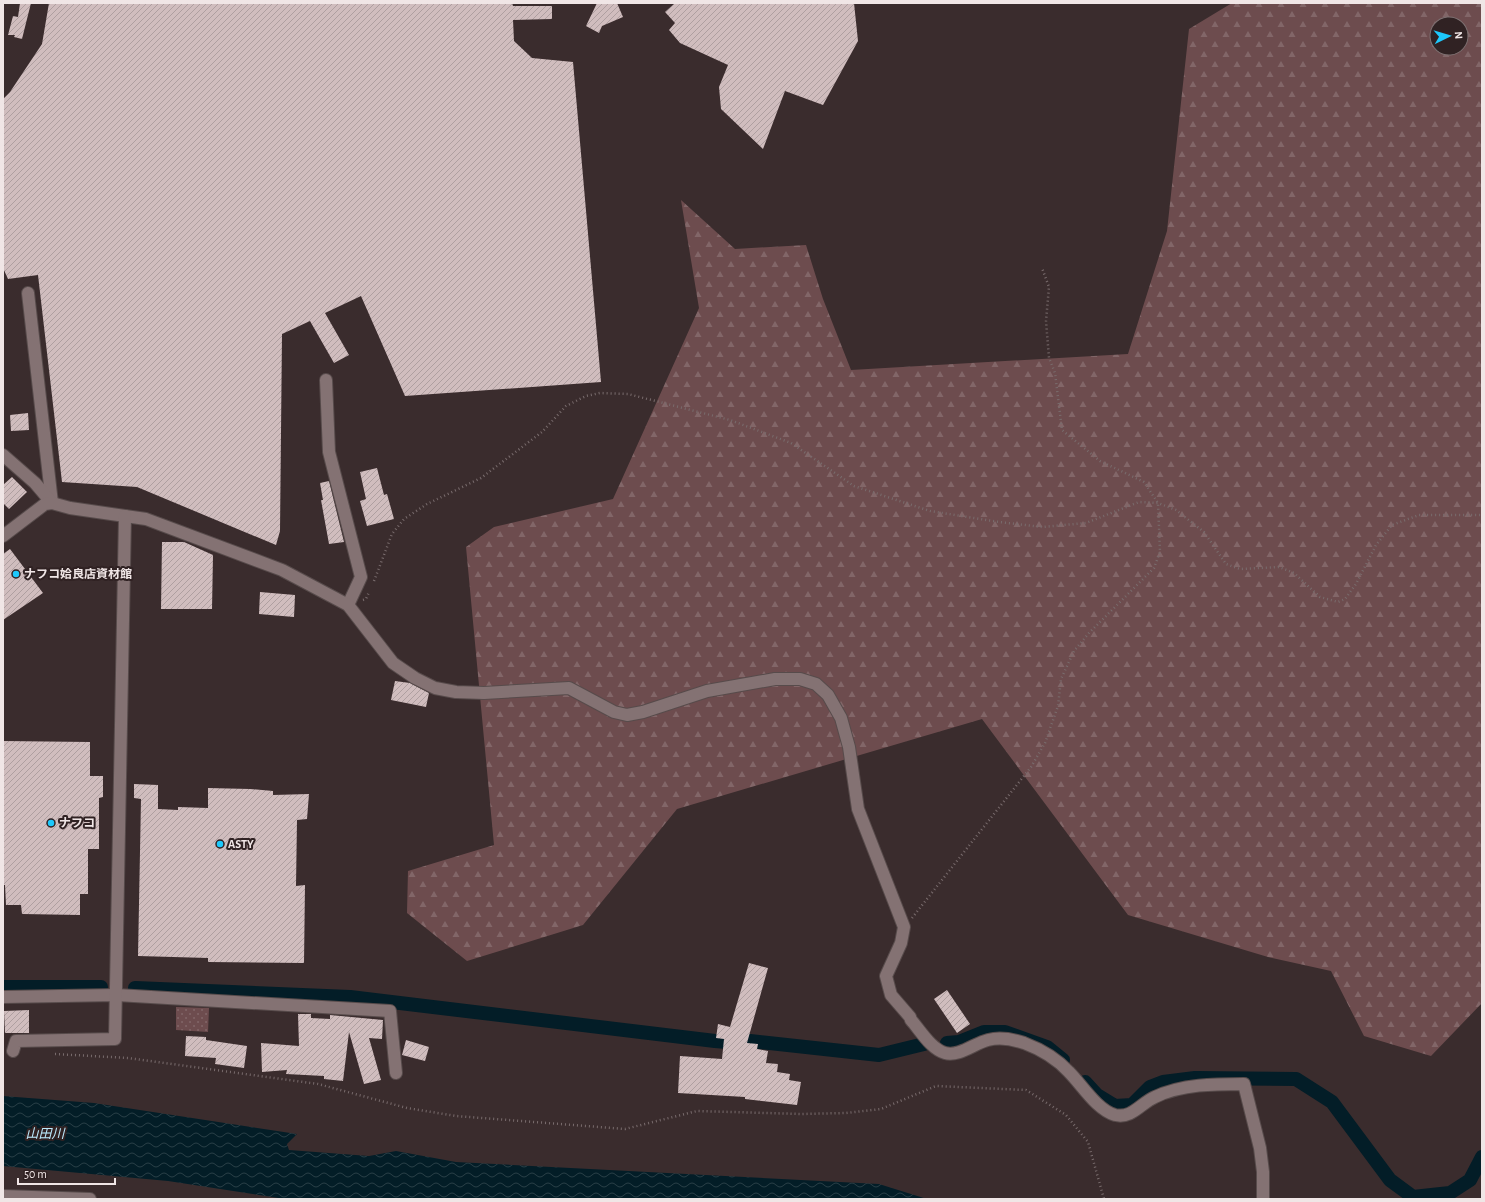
<svg xmlns="http://www.w3.org/2000/svg" width="1485" height="1202" font-family="'Alegreya Sans','Noto Sans JP',sans-serif">
	<style>
		.forest { fill: url(#forest-firs); fill-rule: evenodd }
		.park { fill: url(#park-dots) }
		.water { fill: url(#water-waves) }
		.lines { fill: none; stroke-linecap: round; stroke-linejoin: round }
		.canal { stroke: #031d27; stroke-width: 14 }
		.building { fill: url(#building-hatch) }
		.minor-casing { stroke: #574b4b; stroke-width: 14 }
		.path { stroke: #796c6d; stroke-width: 2.5; stroke-dasharray: 1 3; stroke-linecap: butt }
		.minor { stroke: #847273; stroke-width: 12 }
		.poi-dot { fill: #1dc9fc; stroke: #302223; stroke-width: 1.5 }
		.labels { text-anchor: middle; dominant-baseline: central; stroke-width: 4; stroke-linejoin: round; paint-order: stroke }
		.poi-label { font-size: 12px; font-weight: bold; fill: #f0e6e6; stroke: #302223; text-anchor: start }
		.water-label { font-size: 13px; font-style: italic; fill: #bcebfe; stroke: #302223 }
	</style>
	<defs>
		<pattern id="forest-firs" width="22" height="20" patternUnits="userSpaceOnUse"><rect width="22" height="20" fill="#6d4c4e"/><path d="M5 1l3.5 6h-7zM16 11l3.5 6h-7z" fill="#826668"/></pattern>
		<pattern id="park-dots" width="8" height="8" patternUnits="userSpaceOnUse"><rect width="8" height="8" fill="#6d4c4e"/><path d="M2 2h.1M6 6h.1" fill="none" stroke="#826668" stroke-width="1.8" stroke-linecap="round"/></pattern>
		<pattern id="water-waves" width="16" height="10" patternUnits="userSpaceOnUse"><rect width="16" height="10" fill="#031d27"/><path d="M0 5q4-4 8 0t8 0" fill="none" stroke="#283e46"/></pattern>
		<pattern id="building-hatch" width="6" height="6" patternUnits="userSpaceOnUse"><rect width="6" height="6" fill="#d0bdbe"/><path d="M-1 1l2-2M0 6l6-6M5 7l2-2" fill="none" stroke="#ae9fa0"/></pattern>
	</defs>
	<rect width="100%" height="100%" fill="#3a2c2d"/>
	<path class="forest" d="M1232 3H1482V1003L1431 1056 1364 1036 1331 971 1268 957 1128 915 982 719 677 809 583 925 467 961 407 913 408 871 494 845 466 547 494 527 613 499 699 308 681 200 735 249 806 245 823 299 851 370 1128 354 1167 231 1189 29ZM1437 24H1461V48H1437Z"/>
	<path class="park" d="M176 1007 209 1008 208 1032 176 1030Z"/>
	<path class="water" d="M3 1096 94 1103 297 1134 287 1144 289 1150 369 1156 396 1151 456 1162 879 1184 927 1199H285L168 1181 3 1166Z"/>
	<g class="lines">
		<g class="canal">
			<path d="M3 987H101"/>
			<path d="M135 988 350 997 715 1041 739 1043 750 1041 879 1055 924 1044"/>
			<path d="M947 1043 959 1042 984 1032H1005L1047 1047 1063 1060"/>
			<path d="M1085 1082 1097 1095 1115 1106 1132 1105 1150 1087 1163 1082 1195 1078 1296 1079 1332 1102 1390 1180 1413 1197 1450 1193 1470 1180 1482 1157"/>
		</g>
	</g>
	<g class="building">
		<path d="M20 3H31L22 39 14 37 15 35H8L13 16 18 17Z"/>
		<path d="M49 3H512L513 6H552V19L513 20 514 41 532 58 573 62 601 382 405 396 361 296 325 313 349 355 334 363 310 321 282 334 280 531 276 545 137 487 62 482 38 275 8 279 3 268V99L10 92 42 44Z"/>
		<path d="M597 3H617L623 17 602 26 599 33 586 26Z"/>
		<path d="M675 3H854L858 41 823 105 785 91 763 149 721 109 719 87 728 65 680 43 669 30 675 23 665 12Z"/>
		<path d="M28 413 29 430 11 431 10 415Z"/>
		<path d="M377 468 384 495 387 494 394 519 367 526 360 501 366 499 360 472Z"/>
		<path d="M12 477 27 492 9 509 3 503V485Z"/>
		<path d="M329 481 344 542 329 544 321 500H323L320 483Z"/>
		<path d="M162 542H184L213 555 212 609H161Z"/>
		<path d="M10 549 43 593 3 620V554Z"/>
		<path d="M260 592 295 595 294 617 259 614Z"/>
		<path d="M395 681 410 683 429 693 426 707 391 700Z"/>
		<path d="M3 741 90 742V776H103V797L99 798V849H88V894H80V915L22 914 21 905H6L5 885H3Z"/>
		<path d="M134 784 158 785V809L178 810V807L208 808V788L250 789 273 791V795L309 794 307 819 297 820 296 886 305 885 304 963 208 962V958L138 956 141 799 134 798Z"/>
		<path d="M749 963 768 968 747 1043 758 1044 757 1049 768 1051 766 1063 778 1064 777 1072 790 1074 789 1080 801 1082 797 1105 745 1099V1097L678 1093 680 1056 722 1059 724 1039 716 1038 718 1024 730 1027Z"/>
		<path d="M947 990 970 1024 957 1033 934 999Z"/>
		<path d="M29 1010V1033H5L4 1011Z"/>
		<path d="M298 1014H311V1018L330 1019V1015L383 1020 382 1039 369 1038 381 1080 364 1084 349 1032 343 1081 324 1079V1076L286 1074 287 1070 262 1072 261 1043 299 1046Z"/>
		<path d="M186 1036 206 1037V1040L247 1046 244 1068 215 1064 216 1058 185 1056Z"/>
		<path d="M406 1040 429 1047 425 1061 402 1055Z"/>
	</g>
	<g class="lines">
		<g class="minor-casing">
			<g id="minor">
				<path d="M28 293 52 503"/>
				<path d="M326 380 329 452 361 577 348 605"/>
				<path d="M3 455 35 483 52 503"/>
				<path d="M3 536 45 504 52 503 70 508 146 519 282 570 348 605 393 663 415 678 435 688 456 692 484 693 569 688 614 712 627 715 643 712 707 691 775 679H800L816 684 828 695 841 718 849 747 858 809 904 927 901 943 886 976 891 995 910 1017 911 1020C920 1030 931 1049 945 1053 959 1057 975 1043 988 1040 1000 1037 1012 1039 1024 1043 1040 1049 1057 1059 1069 1072 1082 1085 1097 1110 1115 1115 1132 1119 1141 1103 1155 1097 1182 1084 1215 1084 1244 1084L1260 1148 1263 1172V1199"/>
				<path d="M3 997 117 995 390 1011 396 1073"/>
				<path d="M13 1051 16 1041 115 1039 125 516"/>
				<path d="M3 1196 90 1199"/>
			</g>
		</g>
		<g class="path">
			<path d="M374 581 392 534 404 519 427 504 481 478 542 432 566 406 586 396 600 393 628 394 730 420 791 443 854 486 930 511 999 522 1042 527 1086 523 1139 502 1158 503 1176 510 1204 532 1226 564 1240 569 1279 567 1294 573 1320 597 1338 602 1345 599 1356 584 1376 545 1392 525 1419 515H1482"/>
			<path d="M363 600 366 599 369 592"/>
			<path d="M912 918 1031 767 1045 743 1058 706 1061 679 1074 651 1089 633 1154 568 1160 552 1158 503 1144 482 1100 461 1062 430 1055 373 1049 358 1046 321 1049 287 1042 268"/>
			<path d="M55 1054 128 1058 318 1084 407 1108 456 1116 625 1129 697 1111 801 1114 846 1113 881 1109 936 1086 1026 1090 1066 1115 1088 1142 1104 1199"/>
		</g>
		<use href="#minor" class="minor"/>
	</g>
	<g class="poi-dot">
		<circle cx="16" cy="574" r="4"/>
		<circle cx="51" cy="823" r="4"/>
		<circle cx="220" cy="844" r="4"/>
	</g>
	<g class="labels">
		<g class="poi-label">
			<text x="24" y="574">ナフコ姶良店資材館</text>
			<text x="59" y="823">ナフコ</text>
			<text x="228" y="844">ASTY</text>
		</g>
		<g class="water-label">
			<text x="45" y="1134">山田川</text>
		</g>
	</g>
	<rect width="1485" height="1202" fill="none" stroke="#f0e6e6" stroke-width="8"/>
	<g transform="translate(1449 36) rotate(85)"><circle r="19" fill="#302223" stroke="#7d7071"/>
	<path d="M0-3L7 15L0 10L-7 15Z" fill="#1dc9fc"/>
	<text y="-6" font-size="11" font-weight="bold" text-anchor="middle" fill="#f0e6e6">N</text>
	</g>
	<path d="M18 1178v6h97v-6" fill="none" stroke="#f0e6e6" stroke-width="2"/>
	<text x="24" y="1178" font-size="12" fill="#f0e6e6" stroke="#302223" stroke-width="3" paint-order="stroke">50 m</text>
</svg>
